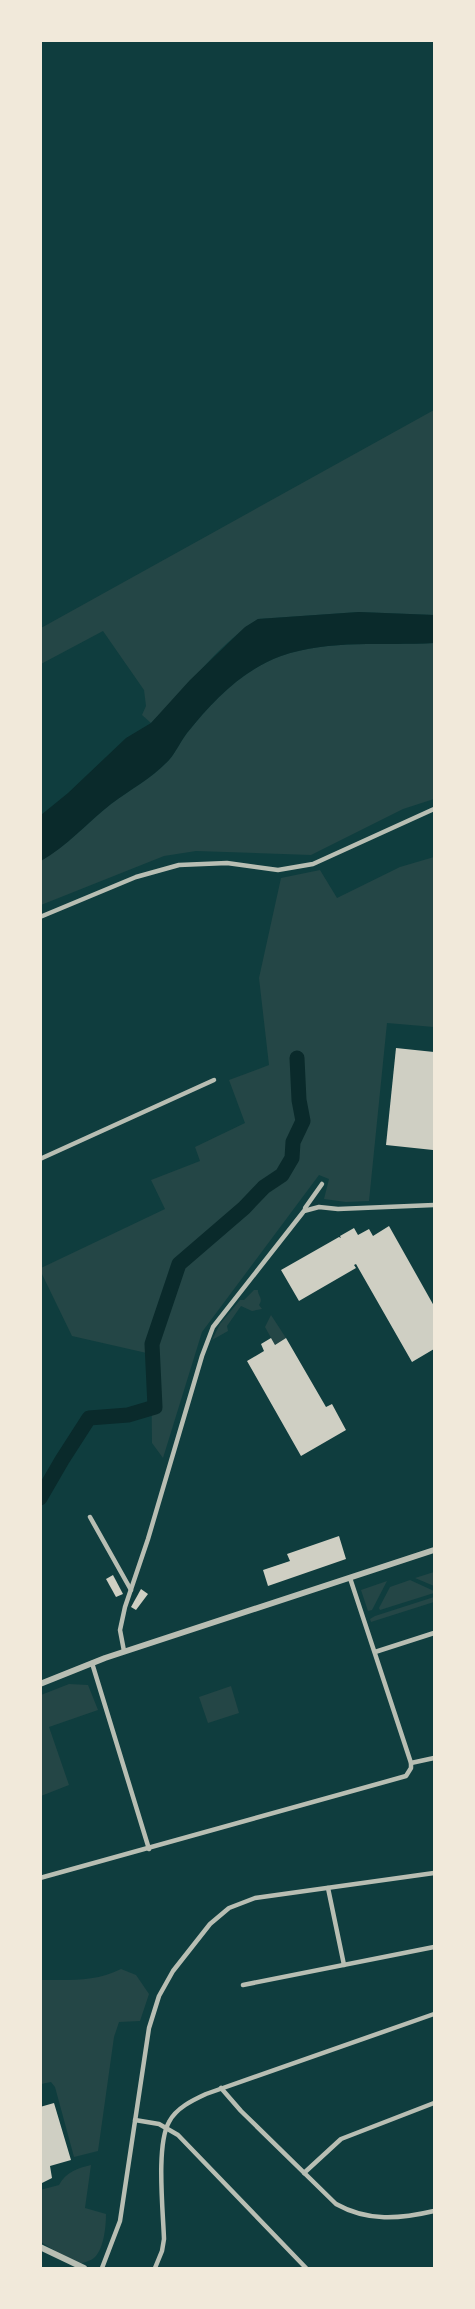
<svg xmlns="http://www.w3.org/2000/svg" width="475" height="2309" font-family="Helvetica,sans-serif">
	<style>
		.green { fill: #244646 }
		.water { fill: #0a2a2b }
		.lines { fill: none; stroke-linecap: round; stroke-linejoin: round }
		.river { stroke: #0a2a2b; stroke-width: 15 }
		.building { fill: #cfcfc3 }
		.minor { stroke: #b8beb3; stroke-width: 4.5 }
		.tertiary { stroke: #b8beb3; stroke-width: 6 }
	</style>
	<rect width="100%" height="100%" fill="#0f3d3e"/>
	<g class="green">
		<path d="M434 410V615L359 612 258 619C216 646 187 689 151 723L142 715 146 706 144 690 103 631 41 664V628Z"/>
		<path d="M434 643V799L403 809 311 855 196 851 164 856 41 905 40 861C67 846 87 823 111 804 131 789 152 778 169 760 176 752 180 742 187 733 213 701 241 671 281 656 330 639 383 646 434 643Z"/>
		<path d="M434 857V1027L387 1023 369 1201 346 1202 324 1199 329 1179 319 1175 202 1332 163 1458 152 1443 151 1354 72 1336 41 1272V1268L165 1209 151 1180 200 1161 195 1147 245 1123 229 1080 269 1065 259 978 281 878 320 870 337 898 400 867Z"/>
		<path d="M254 1290H258C257 1295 264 1298 259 1305L262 1309 252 1311 241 1306 227 1326 228 1331 212 1340 220 1324 240 1300H244Z"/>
		<path d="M271 1315 286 1338 275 1345 265 1327Z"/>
		<path d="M434 1572V1586L415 1578Z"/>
		<path d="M410 1580 434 1591V1593L380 1610 379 1608 390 1587Z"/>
		<path d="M387 1581 372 1610 368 1611 361 1590Z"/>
		<path d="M434 1597V1602L371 1622 370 1619 375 1616Z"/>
		<path d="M69 1684 88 1685 98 1710 49 1727 69 1785 41 1796V1695Z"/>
		<path d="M231 1686 239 1713 208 1723 199 1697Z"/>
		<path d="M121 1969 136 1975 149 1994 140 2021 119 2022 114 2037 98 2151 74 2157 55 2087 51 2082 41 2084V1980C69 1980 95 1982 121 1969Z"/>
		<path d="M91 2165 85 2208 106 2214C106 2226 104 2248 95 2257 91 2261 82 2263 77 2265L41 2242 40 2190 59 2185C66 2172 78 2168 91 2165Z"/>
	</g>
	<path class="water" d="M359 612 434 615V643C383 646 330 639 281 656 241 671 213 701 187 733 180 742 176 752 169 760 152 778 131 789 111 804 87 823 67 846 41 861V815L68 793 126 738 151 723 190 680 245 627 258 619Z"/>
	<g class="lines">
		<path class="river" d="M40 1498 62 1460 89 1418 128 1415 155 1407 152 1344 179 1264 244 1208 264 1187 282 1175 292 1158 293 1142 303 1121 299 1100 297 1058"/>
	</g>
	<g class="building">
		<path d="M396 1048 434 1052 433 1150 386 1145Z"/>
		<path d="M389 1226 434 1306V1349L412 1362 356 1264 354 1265 356 1268 299 1301 281 1270 339 1237 341 1238 340 1236 354 1228 358 1235 369 1229 373 1236Z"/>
		<path d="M271 1338 275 1345 286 1338 326 1407 332 1404 346 1430 301 1456 247 1361 264 1351 261 1344Z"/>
		<path d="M339 1536 346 1559 268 1586 263 1570 290 1561 287 1554Z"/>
		<path d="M113 1575 123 1594 116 1597 106 1579Z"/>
		<path d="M141 1589 148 1594 136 1610 131 1607Z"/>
		<path d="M54 2103 71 2160 50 2166 52 2178 40 2184V2107Z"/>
	</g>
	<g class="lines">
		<g class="minor">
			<path d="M40 917 136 877 179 865 227 863 278 870 313 864 434 809"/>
			<path d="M40 1159 214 1080"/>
			<path d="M305 1208 322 1184"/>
			<path d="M90 1517 131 1590"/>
			<path d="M124 1651 120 1630 125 1607 148 1539 202 1356 213 1327 304 1211 319 1207 338 1209 434 1205"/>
			<path d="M375 1652 434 1633"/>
			<path d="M92 1663 149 1849"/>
			<path d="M411 1763 434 1758"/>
			<path d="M40 1878 406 1776 411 1768V1763L350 1578"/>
			<path d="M328 1888 344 1965"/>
			<path d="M243 1985 434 1947"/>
			<path d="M221 2088 241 2111 336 2204C368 2222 400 2219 434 2211"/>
			<path d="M135 2120 159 2124 178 2135 306 2268"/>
			<path d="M304 2173 341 2139 434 2103"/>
			<path d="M102 2268 120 2221 149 2028 159 1996 173 1971 210 1924 229 1908 255 1898 434 1873"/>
			<path d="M155 2268 162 2251 164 2239C163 2210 156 2145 169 2122 176 2108 193 2100 206 2094L434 2014"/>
		</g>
		<g class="tertiary">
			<path d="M40 1684 105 1658 434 1550"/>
			<path d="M40 2247 84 2268"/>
		</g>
	</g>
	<rect width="475" height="2309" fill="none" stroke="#f1e9da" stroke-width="84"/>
</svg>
